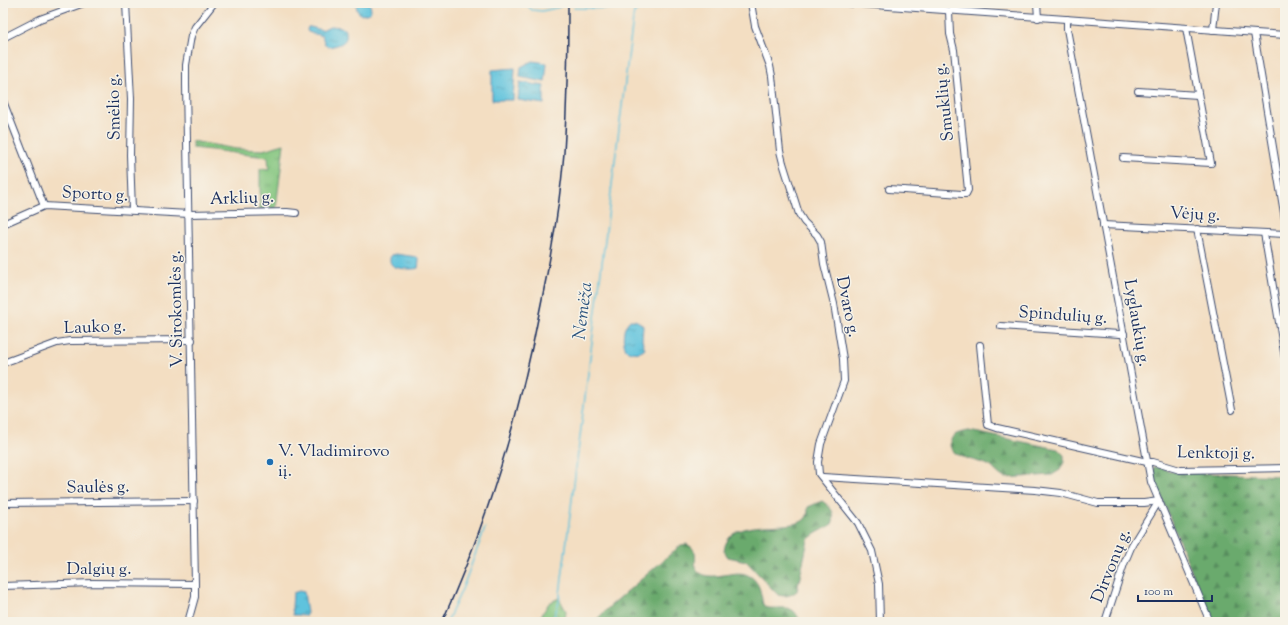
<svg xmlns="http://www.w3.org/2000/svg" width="1288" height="625" font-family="'Sorts Mill Goudy',serif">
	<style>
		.grass { fill: url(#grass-tufts); stroke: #4f7a6e }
		.forest { fill: url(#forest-firs); stroke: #426c66 }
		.wetland { fill: url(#wetland-marsh); stroke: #4f7a6e }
		.water { fill: url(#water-ripples); stroke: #3d799e }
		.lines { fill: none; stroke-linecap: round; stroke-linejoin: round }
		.stream { stroke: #5fc3dd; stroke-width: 1.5 }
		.minor-casing { stroke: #3b496d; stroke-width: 8 }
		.minor { stroke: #fff; stroke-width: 6 }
		.rail { stroke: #1b2f5e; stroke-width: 1.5 }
		.poi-dot { fill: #1f6fb2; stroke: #f7f3e8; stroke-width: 1.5 }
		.labels { text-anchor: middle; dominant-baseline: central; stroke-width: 3; stroke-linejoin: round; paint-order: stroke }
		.street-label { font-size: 17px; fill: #1b2f5e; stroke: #f7f3e8 }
		.poi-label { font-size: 17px; fill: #1b2f5e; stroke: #f7f3e8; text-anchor: start }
		.water-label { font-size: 18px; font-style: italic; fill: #2c547e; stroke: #f7f3e8 }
	</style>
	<defs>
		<pattern id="grass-tufts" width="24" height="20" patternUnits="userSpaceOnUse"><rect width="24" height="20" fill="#83c57e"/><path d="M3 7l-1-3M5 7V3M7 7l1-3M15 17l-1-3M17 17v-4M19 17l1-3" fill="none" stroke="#6aa06a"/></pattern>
		<pattern id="forest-firs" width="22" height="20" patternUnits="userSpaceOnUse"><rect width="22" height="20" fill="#6aaa6d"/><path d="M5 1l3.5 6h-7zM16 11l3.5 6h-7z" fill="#568b5d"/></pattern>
		<pattern id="wetland-marsh" width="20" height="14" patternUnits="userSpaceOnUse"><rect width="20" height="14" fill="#83c57e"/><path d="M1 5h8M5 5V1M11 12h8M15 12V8" fill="none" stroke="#6aa06a"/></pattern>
		<pattern id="water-ripples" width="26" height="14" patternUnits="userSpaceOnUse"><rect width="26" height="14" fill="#5fc3dd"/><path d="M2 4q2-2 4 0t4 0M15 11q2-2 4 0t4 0" fill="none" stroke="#4e9fb6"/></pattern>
	</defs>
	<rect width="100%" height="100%" fill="#f7f3e8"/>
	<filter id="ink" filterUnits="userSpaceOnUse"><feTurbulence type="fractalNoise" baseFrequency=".025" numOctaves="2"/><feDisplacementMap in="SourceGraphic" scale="8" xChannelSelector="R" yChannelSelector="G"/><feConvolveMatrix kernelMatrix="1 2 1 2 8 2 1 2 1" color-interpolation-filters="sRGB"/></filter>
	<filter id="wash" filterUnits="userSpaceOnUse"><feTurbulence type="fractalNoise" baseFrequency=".012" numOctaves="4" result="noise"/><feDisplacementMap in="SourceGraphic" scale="16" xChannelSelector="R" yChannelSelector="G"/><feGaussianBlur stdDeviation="0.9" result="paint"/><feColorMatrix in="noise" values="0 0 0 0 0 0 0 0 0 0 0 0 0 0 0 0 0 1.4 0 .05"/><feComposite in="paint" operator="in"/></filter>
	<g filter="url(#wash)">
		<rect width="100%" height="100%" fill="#f3dec2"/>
		<path class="grass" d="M192 141 236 149 263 150 284 144 276 208 260 209V169L269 170 268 157C243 155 218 150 192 148Z"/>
		<g class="forest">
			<path d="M969 431 1058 449 1064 455V462L1060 470 1052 475 1005 478C996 474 995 468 988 465 978 460 944 457 951 440 953 433 963 432 969 431Z"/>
			<path d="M1154 467H1158L1174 472 1285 476V622H1212L1153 476Z"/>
			<path d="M822 501C831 507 835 512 833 523 825 530 815 532 808 540L797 591C790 596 786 597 778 595L746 561 728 557 724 551C728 511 799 536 807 516 808 513 808 509 808 507Z"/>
			<path d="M686 544C703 551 690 564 699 572 710 582 733 570 745 574 755 577 760 586 761 595 762 597 762 602 763 604 764 606 766 607 768 608 784 609 794 603 800 622H594L609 607 681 545Z"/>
		</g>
		<path class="wetland" d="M559 598 566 611 565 622H537L549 603Z"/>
		<g class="water">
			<path d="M356 3H370L371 10 370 13 361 15 357 10Z"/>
			<path d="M330 26 341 27 345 30C350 43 339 45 328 47L325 44 322 36 308 32 307 30 308 27H310L322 30Z"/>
			<path d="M532 61 547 63 545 82 520 77 521 67Z"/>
			<path d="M515 68 513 100H492V70Z"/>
			<path d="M520 82 544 86V104L518 100Z"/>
			<path d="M396 254 417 257 419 261 418 268C414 270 395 269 392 265 389 262 390 258 391 255Z"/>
			<path d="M630 320C636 320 639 321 643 326L642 340 645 349C640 354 632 353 626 350 622 340 622 328 630 320Z"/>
			<path d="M299 591 304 592 307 613 306 615H293L292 608 293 593Z"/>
		</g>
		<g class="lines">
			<g class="stream">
				<path d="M525 3 532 10 542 11 560 7"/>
				<path d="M574 8 631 9"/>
				<path d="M635 12 646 3"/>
				<path d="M447 622 463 587 485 528"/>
				<path d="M552 622 559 602 635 3"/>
			</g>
		</g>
	</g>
	<g filter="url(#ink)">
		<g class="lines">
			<g class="minor-casing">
				<g id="minor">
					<path d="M126 3 131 99 130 155 132 210"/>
					<path d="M751 3 755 26 770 66 772 76 780 151 783 163 799 214 804 222 817 235 821 242 824 264 834 304 843 359 844 381 821 444 818 462 819 474 858 523 872 551 879 584 880 622"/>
					<path d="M847 3 1285 35"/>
					<path d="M1037 3 1038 18"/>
					<path d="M1067 19V29L1151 482 1210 622"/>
					<path d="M1213 30 1216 3"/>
					<path d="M1254 33 1285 219"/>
					<path d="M3 38 40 19 84 3"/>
					<path d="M1138 91 1198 95"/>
					<path d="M3 101 44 206"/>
					<path d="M1123 158 1211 163 1186 28"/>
					<path d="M889 189 962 194H966L968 190 954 50 950 34 949 11"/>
					<path d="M3 224 44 206 189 214 287 212 296 213"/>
					<path d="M1103 225 1285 234"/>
					<path d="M1197 229 1232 410"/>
					<path d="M1264 233 1285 358"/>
					<path d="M1001 326 1119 334H1124"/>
					<path d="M980 345 988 425 997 428 1147 462H1153L1180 470 1285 468"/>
					<path d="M3 363 57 343 70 341 192 340"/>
					<path d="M823 477 1035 490 1061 493 1098 503H1144L1159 501"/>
					<path d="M3 503 194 501"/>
					<path d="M3 586 93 583 195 584"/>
					<path d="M188 622 195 597V584L186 85V65L191 36 195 27 214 3"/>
					<path d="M1105 622 1124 564 1132 545 1159 501"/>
				</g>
			</g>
			<use href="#minor" class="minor"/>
			<path class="rail" d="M442 622C489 519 521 410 542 299 552 251 560 202 564 153 567 103 568 53 568 3"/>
		</g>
	</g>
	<circle class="poi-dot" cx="270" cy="462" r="4"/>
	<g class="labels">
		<g class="street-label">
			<text transform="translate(945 102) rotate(-96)">Smuklių g.</text>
			<text transform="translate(115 107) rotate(-91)">Smėlio g.</text>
			<text transform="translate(95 195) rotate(3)">Sporto g.</text>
			<text transform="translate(242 199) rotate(-2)">Arklių g.</text>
			<text transform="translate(1195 215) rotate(3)">Vėjų g.</text>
			<text transform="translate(847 307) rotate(78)">Dvaro g.</text>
			<text transform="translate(177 309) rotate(-91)">V. Sirokomlės g.</text>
			<text transform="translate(1063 316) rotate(4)">Spindulių g.</text>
			<text transform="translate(1136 323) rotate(80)">Lyglaukių g.</text>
			<text transform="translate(95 328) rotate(-2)">Lauko g.</text>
			<text transform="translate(1216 454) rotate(1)">Lenktoji g.</text>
			<text transform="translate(98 488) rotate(-1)">Saulės g.</text>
			<text transform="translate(1112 566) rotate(-68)">Dirvonų g.</text>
			<text x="99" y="570">Dalgių g.</text>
		</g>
		<g class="poi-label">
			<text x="278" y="452">V. Vladimirovo<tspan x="278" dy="20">iį.</tspan></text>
		</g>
		<g class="water-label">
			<text transform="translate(584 311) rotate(-83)">Nemėža</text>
		</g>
	</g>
	<rect width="1288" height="625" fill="none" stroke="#f7f3e8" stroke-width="16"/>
	<path d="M1138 595v6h74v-6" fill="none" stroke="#1b2f5e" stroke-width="2"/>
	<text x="1144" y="595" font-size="12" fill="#1b2f5e" stroke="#f7f3e8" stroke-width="3" paint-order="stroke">100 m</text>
</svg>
